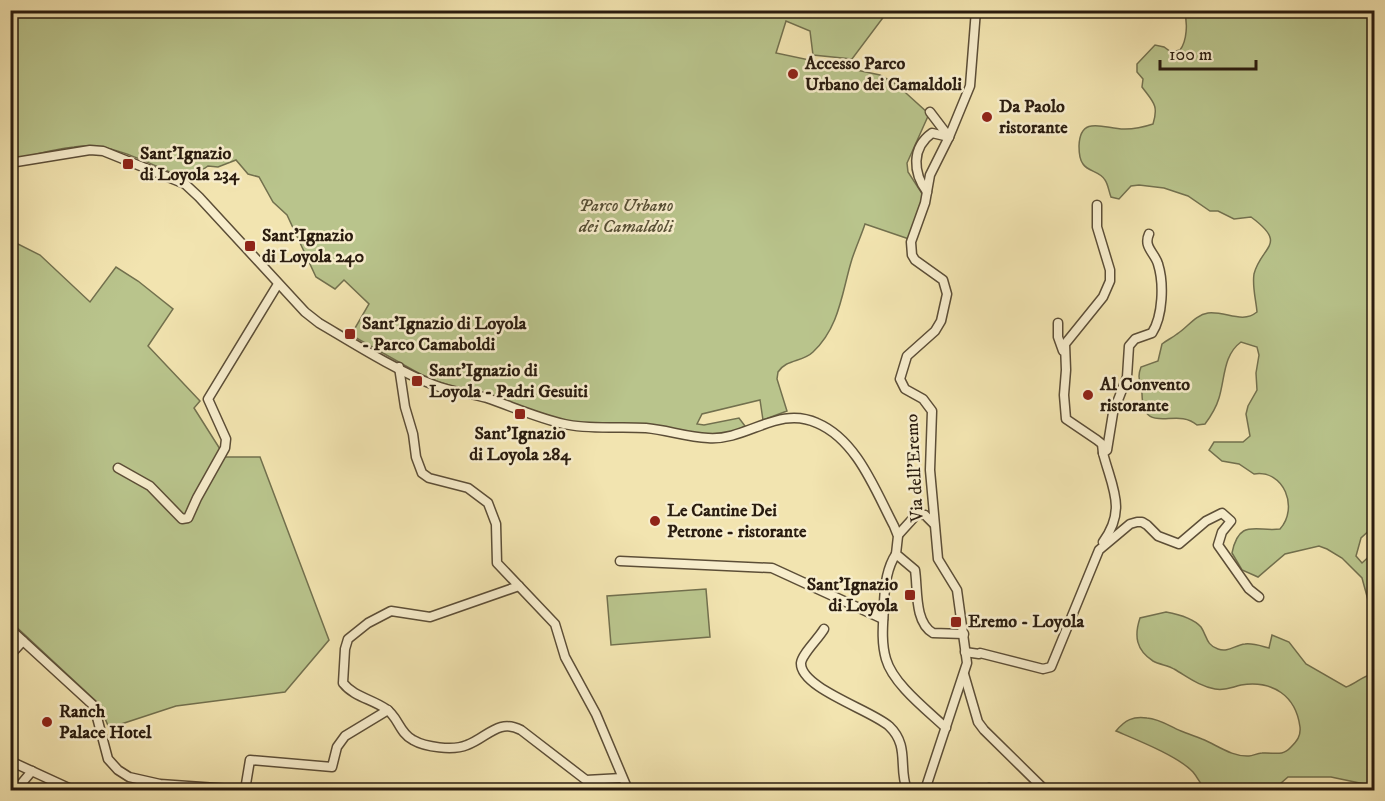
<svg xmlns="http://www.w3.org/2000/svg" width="1385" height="801" font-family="'IM FELL DW Pica',serif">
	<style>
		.green { fill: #b9c48c; stroke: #72704e; stroke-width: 1.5 }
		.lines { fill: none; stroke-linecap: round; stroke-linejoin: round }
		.minor-casing { stroke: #5c4e37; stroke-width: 11 }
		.minor { stroke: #f7edcc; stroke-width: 8 }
		.poi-dot { fill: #8f2418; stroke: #f7edcc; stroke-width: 2 }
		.labels { text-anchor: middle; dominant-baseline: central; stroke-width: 5; stroke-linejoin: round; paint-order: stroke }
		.poi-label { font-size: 18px; font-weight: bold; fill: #2a1c0f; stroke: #f7edcc; text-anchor: start }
		.park-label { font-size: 18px; font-style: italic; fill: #554e34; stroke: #f7edcc }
		.street-label { font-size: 18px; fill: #2a1c0f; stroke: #f7edcc }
	</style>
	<rect width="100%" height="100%" fill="#f2e4b0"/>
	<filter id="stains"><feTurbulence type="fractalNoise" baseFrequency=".00333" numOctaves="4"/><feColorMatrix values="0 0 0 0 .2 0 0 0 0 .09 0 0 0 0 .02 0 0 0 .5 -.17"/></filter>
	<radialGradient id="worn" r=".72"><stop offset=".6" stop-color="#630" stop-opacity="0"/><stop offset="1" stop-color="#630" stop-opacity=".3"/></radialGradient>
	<g class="green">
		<path d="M10 11H888L852 59 813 55 810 31 786 21 776 53 880 75 896 84 929 114 907 163 908 172 923 195 909 239 865 224C861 236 856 247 852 259 842 291 840 327 813 352 803 362 786 359 778 372L777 379 787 411 763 420 760 400 702 414 697 424 704 425 739 418 745 426 733 432 710 436 644 425 571 422 555 419 427 378 351 335 369 304 344 280 335 289 316 277 287 215 273 202 259 177 248 174 236 160 218 167 208 166 188 180C153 166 113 141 74 147 53 149 31 156 11 160Z"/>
		<path d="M1184 11H1374V526L1361 538 1356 556 1362 563 1374 552V622L1362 578 1342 558 1327 549 1319 546 1285 554 1258 577 1242 570 1232 553C1239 518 1256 532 1280 529 1299 508 1284 469 1254 474L1239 464 1222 461 1209 450 1214 442H1243L1250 436 1246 414 1248 406 1257 390 1256 373 1259 355 1257 347 1241 342C1223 355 1225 379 1219 398 1216 408 1211 416 1205 424L1197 425C1176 406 1143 438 1142 394 1142 382 1136 380 1141 367L1158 361 1162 344C1167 340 1172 338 1177 334 1188 327 1195 315 1208 313 1226 311 1242 324 1257 312 1256 300 1252 286 1254 274 1261 246 1289 245 1251 217L1234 219 1218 211H1210L1188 196 1164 188 1139 185 1131 186 1119 199 1111 197C1109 192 1108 184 1105 180 1100 171 1088 172 1083 164 1079 159 1079 152 1079 146 1080 113 1107 130 1125 129 1134 129 1144 127 1153 124 1159 105 1153 102 1142 87L1143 79 1137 72V64L1155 45 1164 47 1171 52 1180 50C1187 41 1188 22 1184 11Z"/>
		<path d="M10 240 40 255 90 302 116 267 138 281 173 309 148 346 200 401 194 408 225 457H260L329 640 285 692 176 706 109 728 99 704 11 622Z"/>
		<path d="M706 589 710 637 611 645 607 596Z"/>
		<path d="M1166 612C1177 614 1193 618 1201 627 1207 636 1206 645 1218 649 1228 653 1235 645 1245 644 1253 643 1261 646 1269 648L1272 635 1289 642 1306 664 1346 687C1356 684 1363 675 1374 674V786L1331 777H1288L1280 784 1279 790H1208C1200 786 1199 779 1193 772 1178 756 1137 740 1116 731 1125 720 1133 716 1147 718 1160 719 1169 726 1181 731 1188 734 1195 736 1202 739 1217 745 1232 757 1249 756 1253 756 1257 753 1262 753 1274 752 1282 757 1291 747 1297 741 1301 736 1300 727 1296 696 1273 680 1241 685 1232 687 1226 691 1215 689 1199 686 1188 677 1174 669 1168 665 1160 665 1153 661 1136 650 1134 636 1140 618Z"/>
	</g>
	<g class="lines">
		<g class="minor-casing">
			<g id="minor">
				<path d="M930 112 949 137"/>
				<path d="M10 163 90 150 103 151 185 184 199 197 305 312 319 323C353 343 397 371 434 385 451 392 470 393 487 398 513 407 538 418 564 424 590 430 619 426 646 428 667 430 687 437 708 438 747 441 778 405 817 423 857 440 875 490 894 526L898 536 896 554 915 570C918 589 914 622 933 633L964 634"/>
				<path d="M927 192C913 173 911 148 932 133L949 137"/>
				<path d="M1097 205V227L1110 270V281L1103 297 1065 344 1066 370 1064 395 1066 419 1097 440 1102 444 1103 453"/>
				<path d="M1058 323V337L1063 351"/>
				<path d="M399 367 405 407 413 434 416 457 422 473 429 478 468 488 488 503 496 524 497 563 555 624 565 657 596 714 628 790"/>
				<path d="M118 468 150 486 182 519 188 518 197 498 225 448 226 439 208 399 278 284"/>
				<path d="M898 535 917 514 925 515 934 524"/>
				<path d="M1103 542C1127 509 1112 488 1103 453L1107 450 1113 413 1127 377 1129 346 1135 339 1152 333C1163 316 1164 283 1158 264 1155 253 1143 247 1149 234"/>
				<path d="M896 554C886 569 884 591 884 608 883 624 881 642 886 659 893 684 927 710 946 728"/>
				<path d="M620 561 772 568 883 619"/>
				<path d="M519 586 430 617 391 611 368 623 348 639 345 649 343 683C354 697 372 699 386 709 398 716 399 733 413 740 425 747 453 751 467 745 487 738 498 718 521 730L586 780 622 778"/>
				<path d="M10 629 94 706 108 759 118 770 129 777 160 784 245 790"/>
				<path d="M824 629C819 638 802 654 801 663 800 688 871 710 889 726 910 746 898 767 907 790"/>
				<path d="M965 652 979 654 980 653 1043 669 1051 667 1099 550 1130 524 1137 522H1142L1147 525 1158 536 1179 544 1206 521 1222 513 1231 521 1222 532 1218 545 1249 589 1259 597"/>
				<path d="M10 655 23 641"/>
				<path d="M964 674 978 722 984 730 1045 790"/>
				<path d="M10 761 73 790"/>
				<path d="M16 790 32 771"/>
				<path d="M245 790 250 760 332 767 337 747 345 736 388 710"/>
				<path d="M925 790 967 663 957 590 938 559 930 470 932 411 923 399 905 389 900 379 907 356 935 331 941 321 947 294 943 280 915 260 912 255 911 242 925 203 930 175 949 137 970 86 976 10"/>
				<path d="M989 790V788"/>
			</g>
		</g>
		<use href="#minor" class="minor"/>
	</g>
	<g class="poi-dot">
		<circle cx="793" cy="74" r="6"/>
		<circle cx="987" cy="117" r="6"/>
		<rect x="122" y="158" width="12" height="12" rx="3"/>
		<rect x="244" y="240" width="12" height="12" rx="3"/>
		<rect x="344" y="328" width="12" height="12" rx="3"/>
		<rect x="411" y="375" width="12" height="12" rx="3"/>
		<circle cx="1088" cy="395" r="6"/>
		<rect x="514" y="408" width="12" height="12" rx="3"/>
		<circle cx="655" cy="521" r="6"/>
		<rect x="904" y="589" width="12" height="12" rx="3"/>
		<rect x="950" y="616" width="12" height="12" rx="3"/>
		<circle cx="47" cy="722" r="6"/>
	</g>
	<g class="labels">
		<g class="poi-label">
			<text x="805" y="64">Accesso Parco<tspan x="805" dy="21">Urbano dei Camaldoli</tspan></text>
			<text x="999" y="107">Da Paolo<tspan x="999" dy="21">ristorante</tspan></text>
			<text x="140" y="154">Sant'Ignazio<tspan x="140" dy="21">di Loyola 234</tspan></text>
			<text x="262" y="236">Sant'Ignazio<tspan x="262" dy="21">di Loyola 240</tspan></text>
			<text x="362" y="324">Sant'Ignazio di Loyola<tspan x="362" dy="21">- Parco Camaboldi</tspan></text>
			<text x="429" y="371">Sant'Ignazio di<tspan x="429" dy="21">Loyola - Padri Gesuiti</tspan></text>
			<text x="1100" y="385">Al Convento<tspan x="1100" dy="21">ristorante</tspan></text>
			<text x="520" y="434" text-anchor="middle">Sant'Ignazio<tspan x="520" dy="21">di Loyola 284</tspan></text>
			<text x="667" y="511">Le Cantine Dei<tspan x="667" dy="21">Petrone - ristorante</tspan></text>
			<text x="898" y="585" text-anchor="end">Sant'Ignazio<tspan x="898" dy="21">di Loyola</tspan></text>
			<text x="968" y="622">Eremo - Loyola</text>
			<text x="59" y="712">Ranch<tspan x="59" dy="21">Palace Hotel</tspan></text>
		</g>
		<g class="park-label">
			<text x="626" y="206">Parco Urbano<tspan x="626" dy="21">dei Camaldoli</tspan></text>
		</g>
		<g class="street-label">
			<text transform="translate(915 468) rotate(-93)">Via dell'Eremo</text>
		</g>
	</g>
	<rect width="1385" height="801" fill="none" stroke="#f2e4b0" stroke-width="36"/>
	<rect x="12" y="12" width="1361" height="777" fill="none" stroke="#2a1c0f" stroke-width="3"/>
	<rect x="18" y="18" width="1349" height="765" fill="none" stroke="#2a1c0f" stroke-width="1.5"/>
	<path d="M1160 60v9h96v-9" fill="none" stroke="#2a1c0f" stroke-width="3"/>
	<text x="1169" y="60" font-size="18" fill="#2a1c0f" stroke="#f7edcc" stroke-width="4.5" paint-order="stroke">100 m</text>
	<rect width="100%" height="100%" filter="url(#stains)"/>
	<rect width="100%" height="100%" fill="url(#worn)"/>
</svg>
